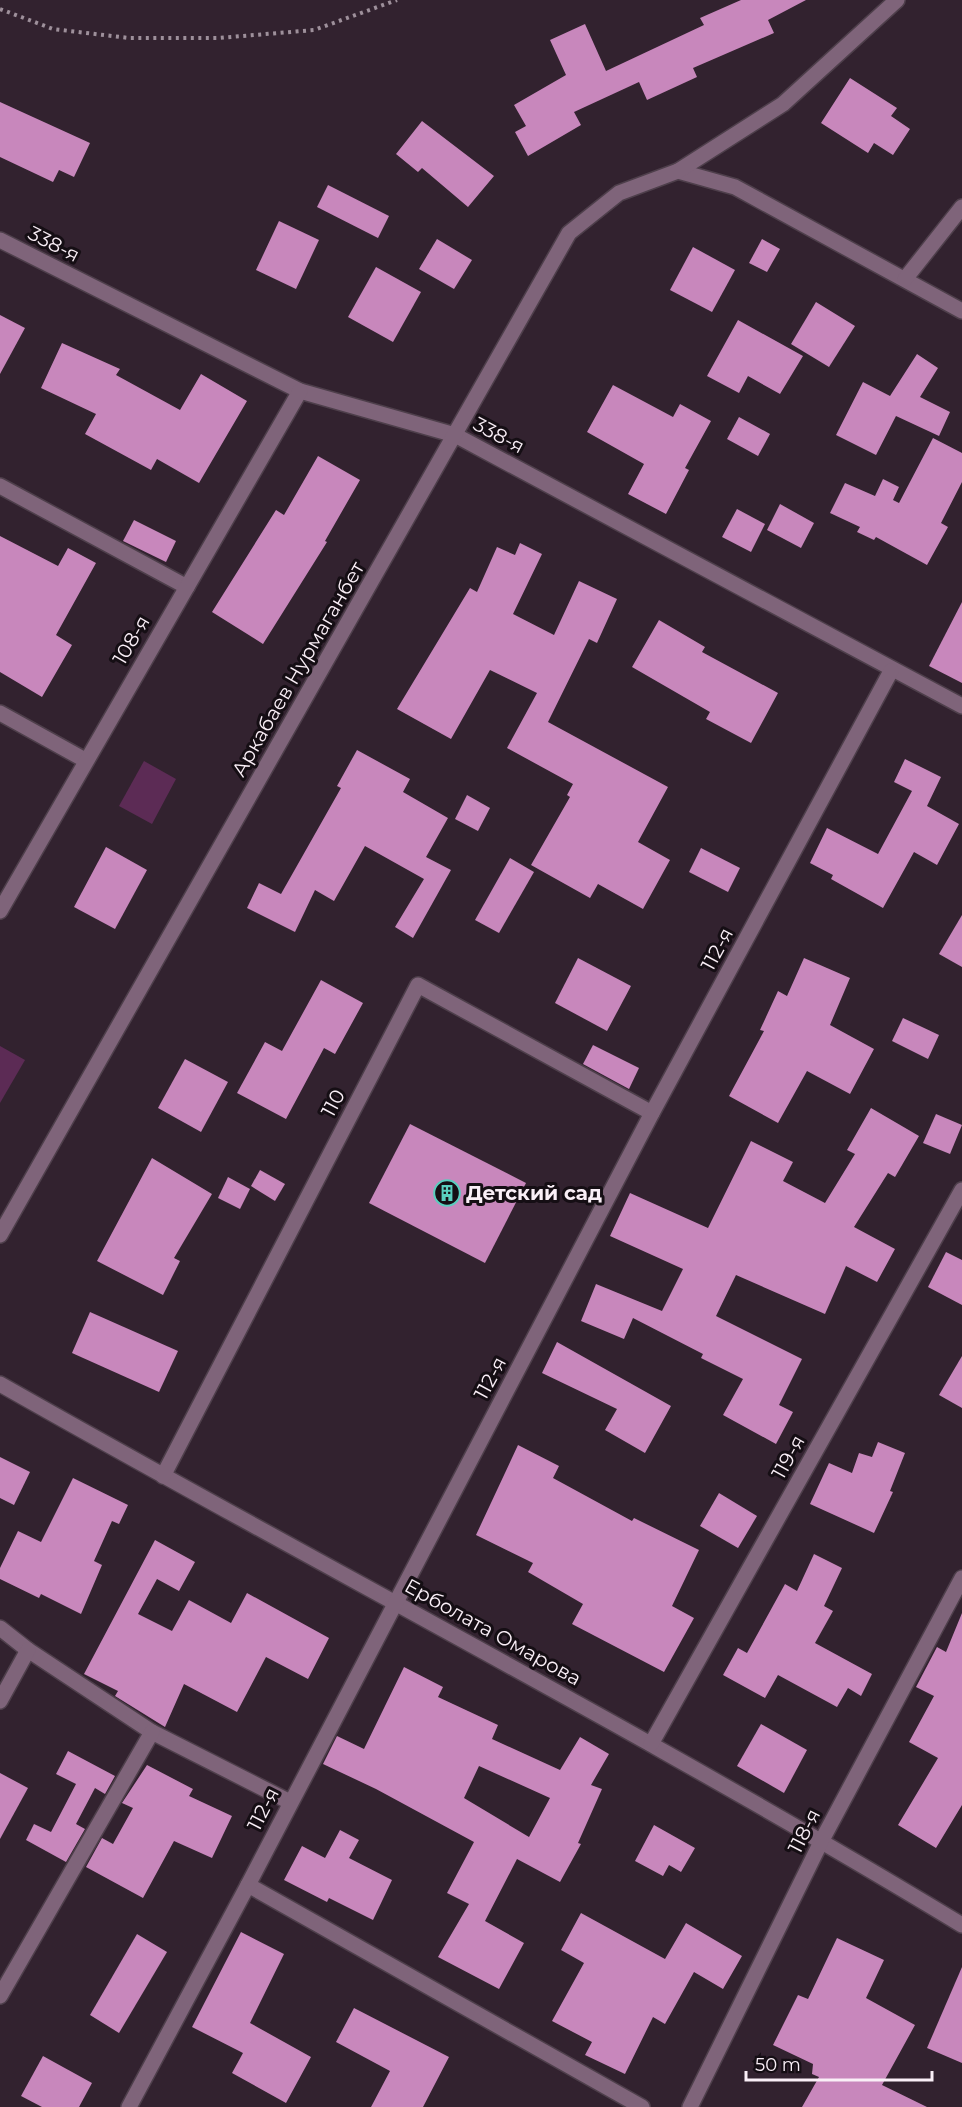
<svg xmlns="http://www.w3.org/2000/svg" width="962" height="2107" font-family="Montserrat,sans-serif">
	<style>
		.green { fill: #5c2b55 }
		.building { fill: #c887bc; fill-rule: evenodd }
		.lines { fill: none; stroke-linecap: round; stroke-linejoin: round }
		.minor-casing { stroke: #4e3f4b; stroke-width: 18 }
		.path { stroke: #9e909b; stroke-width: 4; stroke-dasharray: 3 4.5; stroke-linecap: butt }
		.minor { stroke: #7f647a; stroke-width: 15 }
		.labels { text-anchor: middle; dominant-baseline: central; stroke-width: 6; stroke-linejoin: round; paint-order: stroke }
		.street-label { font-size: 20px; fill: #faeff7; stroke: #150e14 }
		.poi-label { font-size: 20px; font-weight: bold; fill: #faeff7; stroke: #150e14; text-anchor: start }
	</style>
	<rect width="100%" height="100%" fill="#32222f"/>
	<g class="green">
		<path d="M144 761 176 779 152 824 119 806Z"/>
		<path d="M0 1046 25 1060 0 1103Z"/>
	</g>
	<g class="building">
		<path d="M741 0H806L768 20 774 33 693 68 697 77 647 100 639 82 574 112 581 125 528 156 515 132 526 126 514 105 566 75 550 40 585 24 606 71 704 25 700 18Z"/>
		<path d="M850 78 897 108 891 116 910 129 893 155 874 143 868 153 821 123Z"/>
		<path d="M0 102 90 143 74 177 59 170 53 182 0 157Z"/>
		<path d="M422 121 494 176 468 207 422 168 418 172 396 154Z"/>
		<path d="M328 185 389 216 378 238 317 207Z"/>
		<path d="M279 221 319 240 296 289 256 270Z"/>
		<path d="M437 239 472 260 454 289 419 269Z"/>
		<path d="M762 239 780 249 767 272 749 263Z"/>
		<path d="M693 247 735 270 712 312 670 290Z"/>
		<path d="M376 267 421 292 393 342 348 317Z"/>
		<path d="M816 302 855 326 829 367 791 344Z"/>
		<path d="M0 315 25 328 0 374Z"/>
		<path d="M738 320 803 356 780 394 748 376 739 393 707 376Z"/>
		<path d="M62 343 120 369 116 375 180 410 201 374 247 401 199 483 157 459 151 470 85 434 96 414 41 388Z"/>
		<path d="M917 354 938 368 920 397 950 412 939 436 896 416 876 455 836 435 863 382 890 396Z"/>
		<path d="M613 385 673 417 680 404 711 421 685 468 689 470 666 514 628 494 644 464 587 432Z"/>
		<path d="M739 417 770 434 758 456 727 439Z"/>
		<path d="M933 438 962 453V482L941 523 948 527 927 565 876 537 874 540 857 532 860 527 830 513 845 483 875 496 883 479 899 487 893 500 899 503Z"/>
		<path d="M318 456 360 480 325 541 327 542 263 644 212 612 276 510 284 515Z"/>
		<path d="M780 504 814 523 801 548 767 530Z"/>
		<path d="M737 509 765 524 751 552 722 537Z"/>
		<path d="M134 520 176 541 166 562 123 541Z"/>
		<path d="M0 536 58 566 68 548 96 563 56 635 72 645 42 697 0 672Z"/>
		<path d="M520 543 542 554 513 614 554 635 579 581 617 599 597 643 589 639 548 722 668 787 638 842 670 860 643 909 598 884 590 898 531 865 570 797 567 795 573 784 507 748 537 693 490 670 451 739 397 709 470 588 477 592 497 547 515 555Z"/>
		<path d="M962 602V683L929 666Z"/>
		<path d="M659 620 705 647 702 652 778 693 751 743 706 719 710 712 632 667Z"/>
		<path d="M357 750 410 779 403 792 448 818 426 857 451 870 413 938 395 927 424 879 365 846 334 901 315 890 295 932 247 908 259 883 281 894 341 788 337 786Z"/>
		<path d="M905 759 941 777 927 806 959 824 937 865 914 852 883 908 831 879 833 875 810 863 827 828 878 854 912 791 894 782Z"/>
		<path d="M467 795 490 808 478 831 455 819Z"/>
		<path d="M106 847 147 870 115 929 74 907Z"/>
		<path d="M701 848 740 868 728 892 689 872Z"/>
		<path d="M510 858 534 872 499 933 475 920Z"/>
		<path d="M962 915V967L939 954Z"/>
		<path d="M578 958 631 986 607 1031 555 1003Z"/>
		<path d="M804 958 850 978 830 1025 874 1049 850 1094 807 1071 778 1123 729 1096 764 1031 760 1030 778 991 787 996Z"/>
		<path d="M321 980 363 1003 335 1054 324 1048 286 1119 237 1093 265 1042 282 1051Z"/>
		<path d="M903 1018 939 1035 928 1059 892 1041Z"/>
		<path d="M593 1045 639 1068 629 1089 583 1064Z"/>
		<path d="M185 1059 228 1082 201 1132 158 1108Z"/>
		<path d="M871 1108 919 1136 895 1177 888 1173 854 1227 895 1249 877 1282 846 1266 825 1314 736 1275 716 1316 802 1359 779 1405 793 1412 776 1444 723 1415 743 1379 701 1358 703 1354 633 1318 624 1339 581 1321 596 1284 662 1311 683 1269 610 1236 630 1193 708 1228 751 1141 793 1162 783 1181 825 1203 855 1154 847 1150Z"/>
		<path d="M936 1114 962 1125 950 1154 923 1143Z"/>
		<path d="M410 1124 526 1183 485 1263 369 1203Z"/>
		<path d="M152 1158 212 1194 174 1258 180 1261 163 1295 97 1261Z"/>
		<path d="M260 1170 285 1184 275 1201 251 1186Z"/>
		<path d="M228 1177 250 1189 240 1209 218 1198Z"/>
		<path d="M946 1252 962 1260V1305L928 1287Z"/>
		<path d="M90 1312 178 1351 159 1392 72 1353Z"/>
		<path d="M557 1342 671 1406 645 1453 605 1430 617 1409 542 1373Z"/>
		<path d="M962 1356V1408L939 1395Z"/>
		<path d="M878 1442 905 1453 890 1491 893 1492 874 1533 810 1504 829 1463 852 1473 859 1453 872 1457Z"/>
		<path d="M518 1445 559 1466 553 1478 632 1521 634 1518 699 1550 672 1606 694 1618 664 1672 572 1624 583 1604 528 1572 533 1563 476 1535Z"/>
		<path d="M0 1457 30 1472 14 1505 0 1498Z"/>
		<path d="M73 1478 128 1505 119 1524 112 1521 94 1561 102 1565 81 1614 41 1594 39 1598 0 1579V1568L18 1531 41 1542Z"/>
		<path d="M719 1493 757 1516 738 1548 700 1526Z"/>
		<path d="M155 1540 195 1562 179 1591 157 1579 138 1614 172 1631 189 1600 231 1623 247 1593 329 1638 308 1679 266 1657 237 1712 184 1684 165 1727 115 1696 118 1691 84 1674Z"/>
		<path d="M814 1554 842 1568 824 1606 833 1611 815 1643 872 1674 861 1696 848 1688 837 1707 778 1675 765 1698 723 1675 738 1648 747 1653 785 1584 797 1591Z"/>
		<path d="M962 1613V1805L936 1848 898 1825 938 1758 909 1742 934 1696 916 1687 937 1647 946 1652Z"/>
		<path d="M404 1667 443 1687 438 1697 498 1725 492 1739 560 1770 580 1737 609 1754 591 1785 602 1789 578 1843 581 1844 560 1882 517 1859 485 1921 524 1943 499 1989 438 1957 469 1904 447 1893 474 1842 376 1789 323 1764 337 1736 364 1749ZM479 1766 550 1798 529 1837 464 1798Z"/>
		<path d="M761 1724 807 1750 784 1793 737 1766Z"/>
		<path d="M68 1751 115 1776 105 1794 95 1788 76 1824 85 1829 66 1862 26 1840 34 1824 51 1832 76 1784 56 1774Z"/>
		<path d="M147 1765 193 1789 189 1796 232 1816 212 1858 174 1841 143 1898 86 1867 102 1838 113 1844 133 1808 122 1803Z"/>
		<path d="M0 1773 28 1788 0 1839Z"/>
		<path d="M654 1825 695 1848 681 1872 669 1865 663 1876 635 1861Z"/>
		<path d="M340 1830 359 1840 349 1858 392 1880 373 1920 329 1898 327 1902 284 1880 302 1846 325 1858Z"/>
		<path d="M581 1913 665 1959 686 1923 742 1956 723 1989 694 1972 665 2024 653 2017 625 2074 585 2055 592 2042 552 2021 584 1963 561 1950Z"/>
		<path d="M241 1932 284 1954 250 2023 311 2057 286 2103 232 2073 243 2053 192 2027Z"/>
		<path d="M137 1934 167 1952 119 2033 90 2015Z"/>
		<path d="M837 1938 884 1960 866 1998 915 2025 882 2085 927 2107H802L819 2077 812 2074 813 2064 773 2045 798 1995 808 1999Z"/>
		<path d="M962 1967V2063L927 2048Z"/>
		<path d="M354 2008 449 2057 423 2107H371L390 2071 336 2042Z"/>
		<path d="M43 2056 92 2083 79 2107H42L21 2096Z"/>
	</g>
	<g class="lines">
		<g class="minor-casing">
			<g id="minor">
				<path d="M678 171 735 187 962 311"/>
				<path d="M0 240 300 391 455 435 962 706"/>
				<path d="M905 279 962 207"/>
				<path d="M0 486 187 587"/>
				<path d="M0 713 85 760"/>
				<path d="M0 911 300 391"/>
				<path d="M0 1235 569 233 619 193 678 171 783 104 897 0"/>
				<path d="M0 1384C320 1566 647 1734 962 1925"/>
				<path d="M163 1476 418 985 652 1113"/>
				<path d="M0 1628 28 1650 152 1732 290 1802"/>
				<path d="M0 1701 28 1650"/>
				<path d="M651 1744 962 1190"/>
				<path d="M248 1885 642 2107"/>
				<path d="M0 1996 152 1732"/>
				<path d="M129 2107 248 1885 652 1113 891 671"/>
				<path d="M690 2107 822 1840 962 1578"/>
			</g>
		</g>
		<path class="path" d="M0 9 53 29 129 38H218L314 30 397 0"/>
		<use href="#minor" class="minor"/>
	</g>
	<defs>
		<g id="building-ring" transform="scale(1.35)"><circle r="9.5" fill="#150e14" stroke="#59cebe" stroke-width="1.5"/><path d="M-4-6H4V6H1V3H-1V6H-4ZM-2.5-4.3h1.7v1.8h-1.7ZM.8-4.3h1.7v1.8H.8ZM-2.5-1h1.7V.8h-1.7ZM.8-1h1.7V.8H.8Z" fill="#59cebe"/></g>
	</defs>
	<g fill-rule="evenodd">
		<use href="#building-ring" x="447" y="1193"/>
	</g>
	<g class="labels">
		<g class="street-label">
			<text transform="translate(54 244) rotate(27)">338-я</text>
			<text transform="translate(499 435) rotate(28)">338-я</text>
			<text transform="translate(131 640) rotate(-60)">108-я</text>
			<text transform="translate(298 669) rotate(-60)">Аркабаев Нурмаганбет</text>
			<text transform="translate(717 949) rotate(-62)">112-я</text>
			<text transform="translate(333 1103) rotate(-62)">110</text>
			<text transform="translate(490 1378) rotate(-62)">112-я</text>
			<text transform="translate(788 1457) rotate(-61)">119-я</text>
			<text transform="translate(493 1632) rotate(29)">Ерболата Омарова</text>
			<text transform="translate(263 1809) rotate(-63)">112-я</text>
			<text transform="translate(804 1831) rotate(-63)">118-я</text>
		</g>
		<g class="poi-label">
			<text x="466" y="1193">Детский сад</text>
		</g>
	</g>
	<path d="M746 2071v9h186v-9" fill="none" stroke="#faeff7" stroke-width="3"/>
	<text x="755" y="2071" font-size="18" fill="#faeff7" stroke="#150e14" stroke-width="4.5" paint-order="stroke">50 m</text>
</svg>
